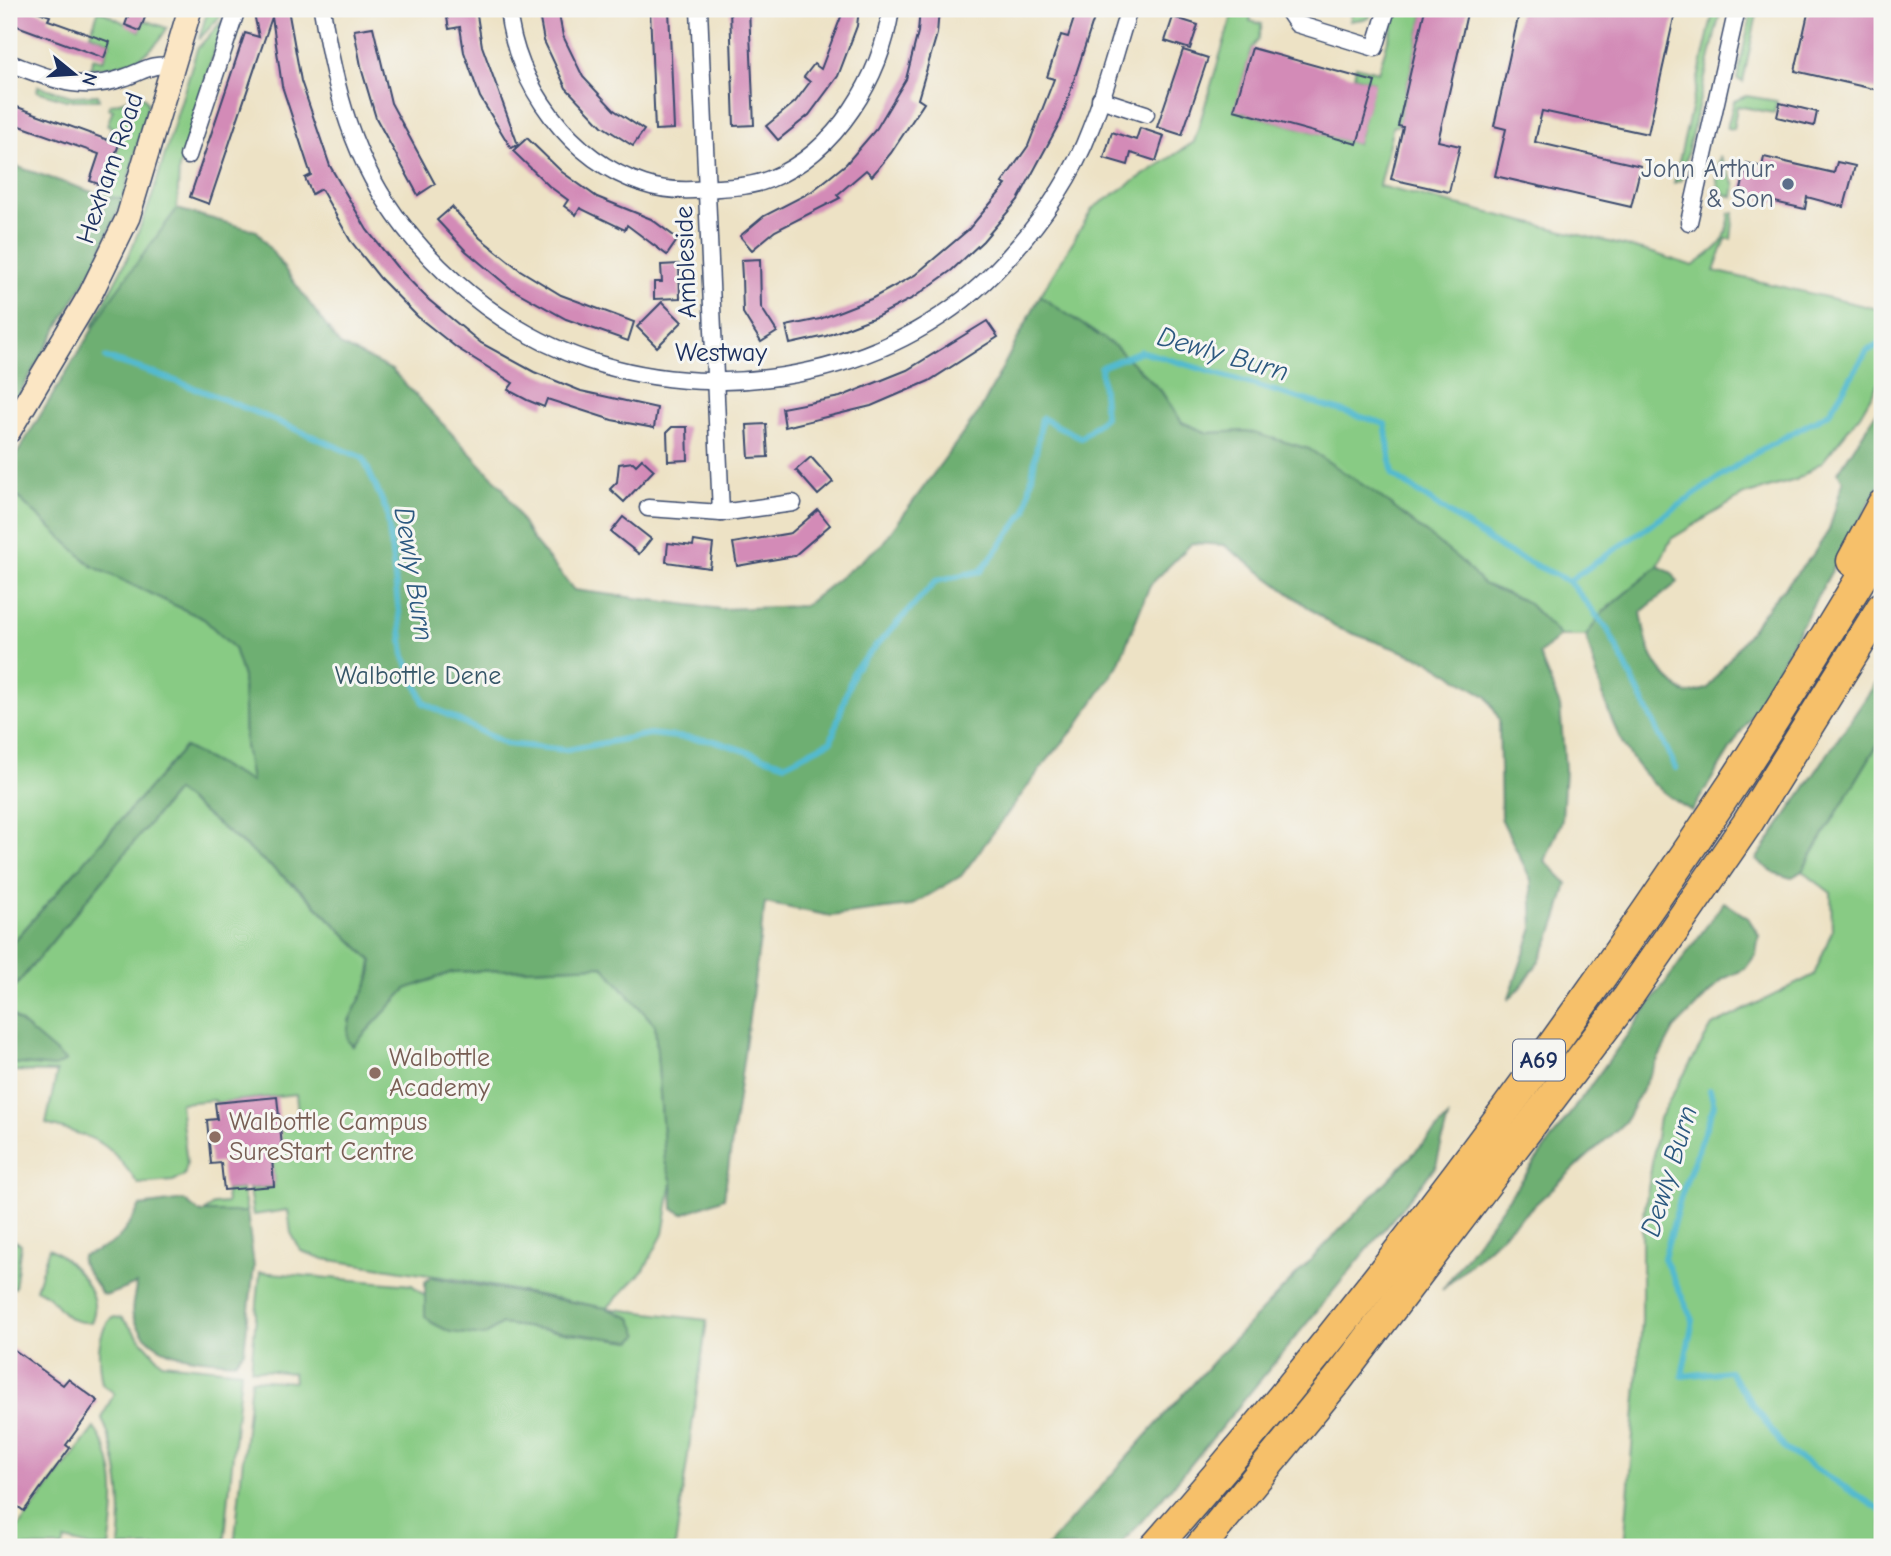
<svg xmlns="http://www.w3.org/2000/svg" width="1891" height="1556" font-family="'Comic Neue',sans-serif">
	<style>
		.green { fill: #88cb84; stroke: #527d71; stroke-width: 2 }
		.forest { fill: #6eaf72; stroke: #446f68; stroke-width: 2 }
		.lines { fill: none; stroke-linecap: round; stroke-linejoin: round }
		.stream { stroke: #52bacf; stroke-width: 6 }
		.building { fill: #d38bb7 }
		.street-casing { stroke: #3a4a6d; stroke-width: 19 }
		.secondary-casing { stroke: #3a4a6d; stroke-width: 26 }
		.highway-casing { stroke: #3a4a6d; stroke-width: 33 }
		.street { stroke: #fff; stroke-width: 16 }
		.secondary { stroke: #fbe6c4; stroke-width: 23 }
		.highway { stroke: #f6c06b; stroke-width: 30 }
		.service-dot { fill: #5c6f8a; stroke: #f6f6f2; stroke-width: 2.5 }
		.education-dot { fill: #8d6e63; stroke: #f6f6f2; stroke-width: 2.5 }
		.labels { text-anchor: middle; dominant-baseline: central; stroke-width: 6; stroke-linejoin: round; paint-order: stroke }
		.shield { fill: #f6f6f2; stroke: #5d6b8a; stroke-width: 2 }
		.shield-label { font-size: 24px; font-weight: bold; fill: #1b2f5e }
		.street-label { font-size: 26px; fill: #1b2f5e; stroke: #f6f6f2 }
		.service-label { font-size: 26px; fill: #4e5e75; stroke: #f6f6f2; text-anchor: end }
		.park-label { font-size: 26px; fill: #365668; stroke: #f6f6f2 }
		.education-label { font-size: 26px; fill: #785e54; stroke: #f6f6f2; text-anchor: start }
		.water-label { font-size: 28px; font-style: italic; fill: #2c5980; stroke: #f6f6f2 }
	</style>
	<rect width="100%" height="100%" fill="#f6f6f2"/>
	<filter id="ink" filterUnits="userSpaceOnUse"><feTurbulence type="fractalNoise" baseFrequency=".0143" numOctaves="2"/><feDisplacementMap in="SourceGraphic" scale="14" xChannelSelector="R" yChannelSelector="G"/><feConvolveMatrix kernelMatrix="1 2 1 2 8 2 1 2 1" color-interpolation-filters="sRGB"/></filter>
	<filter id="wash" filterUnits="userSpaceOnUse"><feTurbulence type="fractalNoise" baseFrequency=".00686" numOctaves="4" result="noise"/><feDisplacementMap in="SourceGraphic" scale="28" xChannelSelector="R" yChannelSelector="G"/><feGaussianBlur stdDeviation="1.57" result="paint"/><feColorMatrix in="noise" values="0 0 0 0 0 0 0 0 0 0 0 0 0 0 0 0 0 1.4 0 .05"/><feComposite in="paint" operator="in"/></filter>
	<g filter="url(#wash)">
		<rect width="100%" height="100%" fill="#ede2c5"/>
		<g class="green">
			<path d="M208 9H227L199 39Z"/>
			<path d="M1234 9H1253L1250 21 1262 24 1258 40 1252 48 1235 110 1357 144 1374 82 1354 76 1356 66 1378 72 1398 9H1425L1398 126H1393L1379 186 1650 252 1693 266C1717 248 1726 247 1730 213H1734L1731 239H1726L1714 271 1882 310V377L1860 415 1823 461 1796 480 1744 495 1671 539 1658 566 1604 611 1586 636H1560L1527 602 1483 584 1247 431 1208 433 1182 422 1161 391 1116 348 1040 296 1093 208 1194 142Z"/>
			<path d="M1353 9H1373L1369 18 1350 21Z"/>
			<path d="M1714 9H1721L1681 180 1674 183Z"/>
			<path d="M1752 9H1758L1743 82 1737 79Z"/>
			<path d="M99 10 140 31 144 20 167 28C149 60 125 67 90 68L93 58 103 61 110 42 90 34Z"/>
			<path d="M224 19 179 168 177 209 115 294 94 327 92 326 129 255 152 197 197 49Z"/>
			<path d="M38 86 71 96 98 95 99 100H66L37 91Z"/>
			<path d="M138 96 144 97 148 104 123 199 104 196 103 189 119 144 107 140 112 127 107 125 113 110 109 109 110 105Z"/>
			<path d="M1746 96 1777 101 1774 113 1737 106 1733 129 1727 128 1734 101Z"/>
			<path d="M1720 157 1735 185 1733 197C1712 193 1716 172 1720 157Z"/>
			<path d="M9 489 92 566 204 619 234 648 243 677 245 746 252 783 185 747 9 947Z"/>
			<path d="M1882 737V1547H1624L1642 1321V1227L1659 1118 1712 1026 1814 975 1832 931 1831 893 1802 871Z"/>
			<path d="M176 791 302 892 372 961 368 985 349 1020 353 1046 406 989 453 972 603 966 655 1025 665 1161 672 1182 663 1234 644 1270 607 1308 707 1320 675 1547H234L251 1379 294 1382 293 1373 251 1369 260 1272 412 1285 425 1296V1316L470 1334 484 1336 502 1324 632 1341 631 1318 606 1308 461 1280 324 1259 301 1251 291 1233 288 1210 253 1215 249 1189 274 1186 272 1157 280 1127 299 1125 296 1094 215 1103V1100L180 1103 187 1164 184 1176 173 1181 138 1184C106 1138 99 1140 46 1124L57 1072 9 1071V1063L65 1061 9 1013V994Z"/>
			<path d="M242 1189 247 1212H204L214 1204 227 1203 226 1190Z"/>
			<path d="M9 1238 21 1244 15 1288H9Z"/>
			<path d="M49 1248C71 1260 105 1295 91 1322 58 1324 61 1299 36 1289Z"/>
			<path d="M112 1317 122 1318 162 1363 241 1371 224 1547H119C124 1502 120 1460 102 1418L114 1393 102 1384C98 1362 95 1334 112 1317Z"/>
			<path d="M94 1428C120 1462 116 1507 109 1547H92L65 1540 63 1547H10L14 1533Z"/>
		</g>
		<g class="forest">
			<path d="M9 164 104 196 123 199 95 264 9 411Z"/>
			<path d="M177 209 257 231 340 345 392 370 503 488 532 539 574 590 721 609 804 606 882 544 981 409 1040 296 1116 347 1161 391 1182 423 1208 433 1247 431 1309 449 1378 495 1460 560 1483 584 1527 602 1560 636 1539 654 1560 706 1565 769 1562 820 1545 861 1567 883C1556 928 1543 967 1508 1000L1533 928 1531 880 1501 818 1499 719 1487 697 1429 661 1335 627 1224 545 1192 543 1150 585 1118 665 1077 726 1045 763 961 876 910 906 831 916 765 903 724 1198 683 1214 673 1209 672 1182 665 1161 655 1025 603 966 452 972 406 989 353 1046 348 1041C343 1012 374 991 372 961L302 891 176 791 9 994V947L185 747 251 782 245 746 243 677 234 648 204 619 92 566 9 489V467L114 294Z"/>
			<path d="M1882 404V480L1757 706 1692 811C1617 770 1608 712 1586 636L1604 611 1658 566 1672 573 1678 582 1641 612C1647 651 1653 671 1687 694L1707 689 1771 603 1812 556 1829 530 1843 481 1838 472Z"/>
			<path d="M1882 674V737L1802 871 1791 878 1775 873 1756 860Z"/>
			<path d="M1724 902 1748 918 1759 935 1756 954 1745 969 1723 979 1674 1029 1625 1122 1442 1290Z"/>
			<path d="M9 1013 66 1061 55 1067 9 1063Z"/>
			<path d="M1448 1118 1436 1166 1188 1468 1119 1547H1047L1216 1358Z"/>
			<path d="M184 1200 199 1212H247L254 1267 244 1351 235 1362C196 1358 149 1360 133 1316 130 1308 136 1293 136 1284L108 1295 102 1294 81 1262 82 1256C116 1246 123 1237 140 1206Z"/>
			<path d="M431 1277 606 1308 631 1318 639 1335 632 1341 502 1324 484 1336 450 1332 432 1323 425 1316V1282Z"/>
		</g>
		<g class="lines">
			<g class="stream">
				<path d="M9 309H12"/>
				<path d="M106 358C194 384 278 422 363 458L387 512 404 655 424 703 506 744 567 750 650 734 715 741 785 764 831 741 854 670 936 581 981 571 1026 511 1042 418 1081 438 1105 417 1101 367 1141 351 1385 424 1393 475 1503 550 1569 581 1608 630 1676 768"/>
				<path d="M1569 581 1752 455 1829 413 1867 351 1882 343"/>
				<path d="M1710 1090 1714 1105 1681 1196 1664 1258 1693 1320 1682 1376 1729 1371 1785 1449 1882 1511"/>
			</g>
		</g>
		<g id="blocks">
			<g class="building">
				<path d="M9 9H31L50 16 48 20 110 42 104 58 9 23Z"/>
				<path d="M131 9H148L140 31 125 25Z"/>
				<path d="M253 9H288L301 81 330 166 367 230 396 266 429 300 481 343 534 372 581 391 657 408 654 428 612 420 547 399 544 407 527 400 508 390 513 383 457 348 418 317 380 278 350 240 321 189 312 194 305 178 311 175 282 86 272 17 209 204 190 197 245 33 259 37Z"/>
				<path d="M476 9 482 46 518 145 511 148 480 97 464 52 460 27 449 29 446 12Z"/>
				<path d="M538 9H558L563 36 583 77 614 110 644 130 633 146 602 126 566 88 544 41Z"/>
				<path d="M650 9H669L674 129 655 130Z"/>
				<path d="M730 9H749L754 125 734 126Z"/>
				<path d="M844 9H859L857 26 838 76 809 115 778 140 766 126 795 102 810 82 804 77 814 64 821 69Z"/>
				<path d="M920 9H939L937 34 918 99 924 103 891 153 872 176 866 170 837 195 840 198 775 231 752 250 740 236 764 216 811 192 830 177 846 164 877 128 906 79 918 32Z"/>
				<path d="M1077 9H1097L1061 120 1018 200 983 241 952 270 913 298 878 316 826 336 790 344 786 326 820 319 871 299 915 275 968 230 1006 185 1002 183 1028 146 1054 79 1047 77 1061 35 1068 37Z"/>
				<path d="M1425 9H1468L1438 141 1460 146 1449 192 1391 179 1403 127 1398 126Z"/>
				<path d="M1520 9H1657L1675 13 1648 134 1542 111 1535 142 1641 166 1631 207 1495 176 1506 129 1494 126Z"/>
				<path d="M1809 9H1882V91L1795 71Z"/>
				<path d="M1173 17 1198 25 1190 49 1165 41Z"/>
				<path d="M373 27 391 103 435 184 418 195 376 118 362 71 354 30Z"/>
				<path d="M1252 48 1375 82 1357 144 1234 110Z"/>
				<path d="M1183 50 1208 58 1182 135 1157 127Z"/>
				<path d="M1780 103 1817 112 1814 126 1777 117Z"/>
				<path d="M9 104 119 144 104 186 90 181 99 154 9 122Z"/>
				<path d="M1140 128 1164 136 1156 161 1131 153 1128 165 1104 158 1112 132 1136 140Z"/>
				<path d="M527 138 562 172 597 197 651 219 678 239 667 255 627 225 625 230 580 208 576 215 564 206 568 200 549 186 513 151Z"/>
				<path d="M1764 157 1834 173 1837 162 1855 166 1844 207 1807 197 1805 209 1740 194 1747 163 1762 167Z"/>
				<path d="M452 207 480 238 520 270 561 295 634 322 628 341 566 319 510 288 466 251 437 220Z"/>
				<path d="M760 259 761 307 777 332 761 342 743 313 742 277 741 260Z"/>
				<path d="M679 264 680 298 654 299V282H662L661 265Z"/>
				<path d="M662 302 682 322 657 347 637 327Z"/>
				<path d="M987 321 998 337 929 381 871 406 785 427 782 408 840 397 907 370Z"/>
				<path d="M766 424 768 457 749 458 747 425Z"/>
				<path d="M672 427H687L688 460 668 461 667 432Z"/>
				<path d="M811 457 833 482 818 495 796 470Z"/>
				<path d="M642 459 654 470 624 502 610 489 617 482 619 464 633 462 636 465Z"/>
				<path d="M818 510 830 525 794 556 737 566 733 543 791 533Z"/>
				<path d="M623 517 651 539 639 554 611 532Z"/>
				<path d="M694 541 713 544 710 568 666 562 668 543 693 546Z"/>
				<path d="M277 1097 283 1156 272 1157 274 1186 224 1190 221 1163 211 1164 207 1120 217 1119 215 1103Z"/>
				<path d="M9 1346 63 1385 68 1379 98 1401 66 1445 70 1448 24 1511 9 1500Z"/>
			</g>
		</g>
	</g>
	<g filter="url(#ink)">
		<use href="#blocks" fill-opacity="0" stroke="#3a4a6d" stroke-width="2"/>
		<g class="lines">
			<g class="street-casing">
				<g id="street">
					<path d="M322 9C335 89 352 161 404 227 450 286 515 336 587 360 729 408 902 374 1005 261 1040 223 1072 178 1090 130 1106 91 1116 49 1129 9"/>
					<path d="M508 9C516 85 570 160 644 184 667 192 694 191 718 188 735 187 753 186 770 179 837 152 881 77 891 9"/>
					<path d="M699 9 721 513"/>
					<path d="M1287 9 1297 24 1375 48 1387 9"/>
					<path d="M9 63C50 78 79 93 123 78 145 71 149 63 174 66"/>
					<path d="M1100 99 1146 114"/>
					<path d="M188 156 237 9"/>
					<path d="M1689 222 1737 9"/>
					<path d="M648 508 721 513 793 503"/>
				</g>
			</g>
			<g class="secondary-casing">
				<path id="secondary" d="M9 431 91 293 128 217 190 9"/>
			</g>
			<g class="highway-casing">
				<g id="highway">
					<path d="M1852 561 1882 505"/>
					<path d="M1155 1547C1366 1307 1558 1048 1734 782 1785 704 1833 623 1882 544"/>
					<path d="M1200 1547 1338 1379 1628 997 1747 824 1882 607"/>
				</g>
			</g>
			<use href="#street" class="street"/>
			<use href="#secondary" class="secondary"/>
			<use href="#highway" class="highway"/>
		</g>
	</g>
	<circle class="service-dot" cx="1788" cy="184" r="7"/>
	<g class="education-dot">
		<circle cx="375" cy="1073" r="7"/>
		<circle cx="215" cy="1137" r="7"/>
	</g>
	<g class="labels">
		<rect class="shield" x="1513" y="1039.5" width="52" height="41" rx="5"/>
		<g class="shield-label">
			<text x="1539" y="1060">A69</text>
		</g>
		<g class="street-label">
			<text transform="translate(110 168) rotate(-71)">Hexham Road</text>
			<text transform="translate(686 262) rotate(-92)">Ambleside</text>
			<text x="721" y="353">Westway</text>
		</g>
		<g class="service-label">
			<text x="1774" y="169">John Arthur<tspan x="1774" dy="30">&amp; Son</tspan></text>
		</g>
		<g class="park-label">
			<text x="418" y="676">Walbottle Dene</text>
		</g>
		<g class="education-label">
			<text x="389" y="1058">Walbottle<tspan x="389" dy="30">Academy</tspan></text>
			<text x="229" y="1122">Walbottle Campus<tspan x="229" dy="30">SureStart Centre</tspan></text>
		</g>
		<g class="water-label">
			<text transform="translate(1223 354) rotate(16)">Dewly Burn</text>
			<text transform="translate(414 574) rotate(81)">Dewly Burn</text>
			<text transform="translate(1669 1171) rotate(-73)">Dewly Burn</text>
		</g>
	</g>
	<rect width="1891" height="1556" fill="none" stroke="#f6f6f2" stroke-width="35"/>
	<g transform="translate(74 74) rotate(108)" stroke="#f6f6f2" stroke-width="5" paint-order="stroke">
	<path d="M0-5L12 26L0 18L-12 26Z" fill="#1b2f5e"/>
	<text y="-10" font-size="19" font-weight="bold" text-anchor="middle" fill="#1b2f5e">N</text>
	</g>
</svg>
